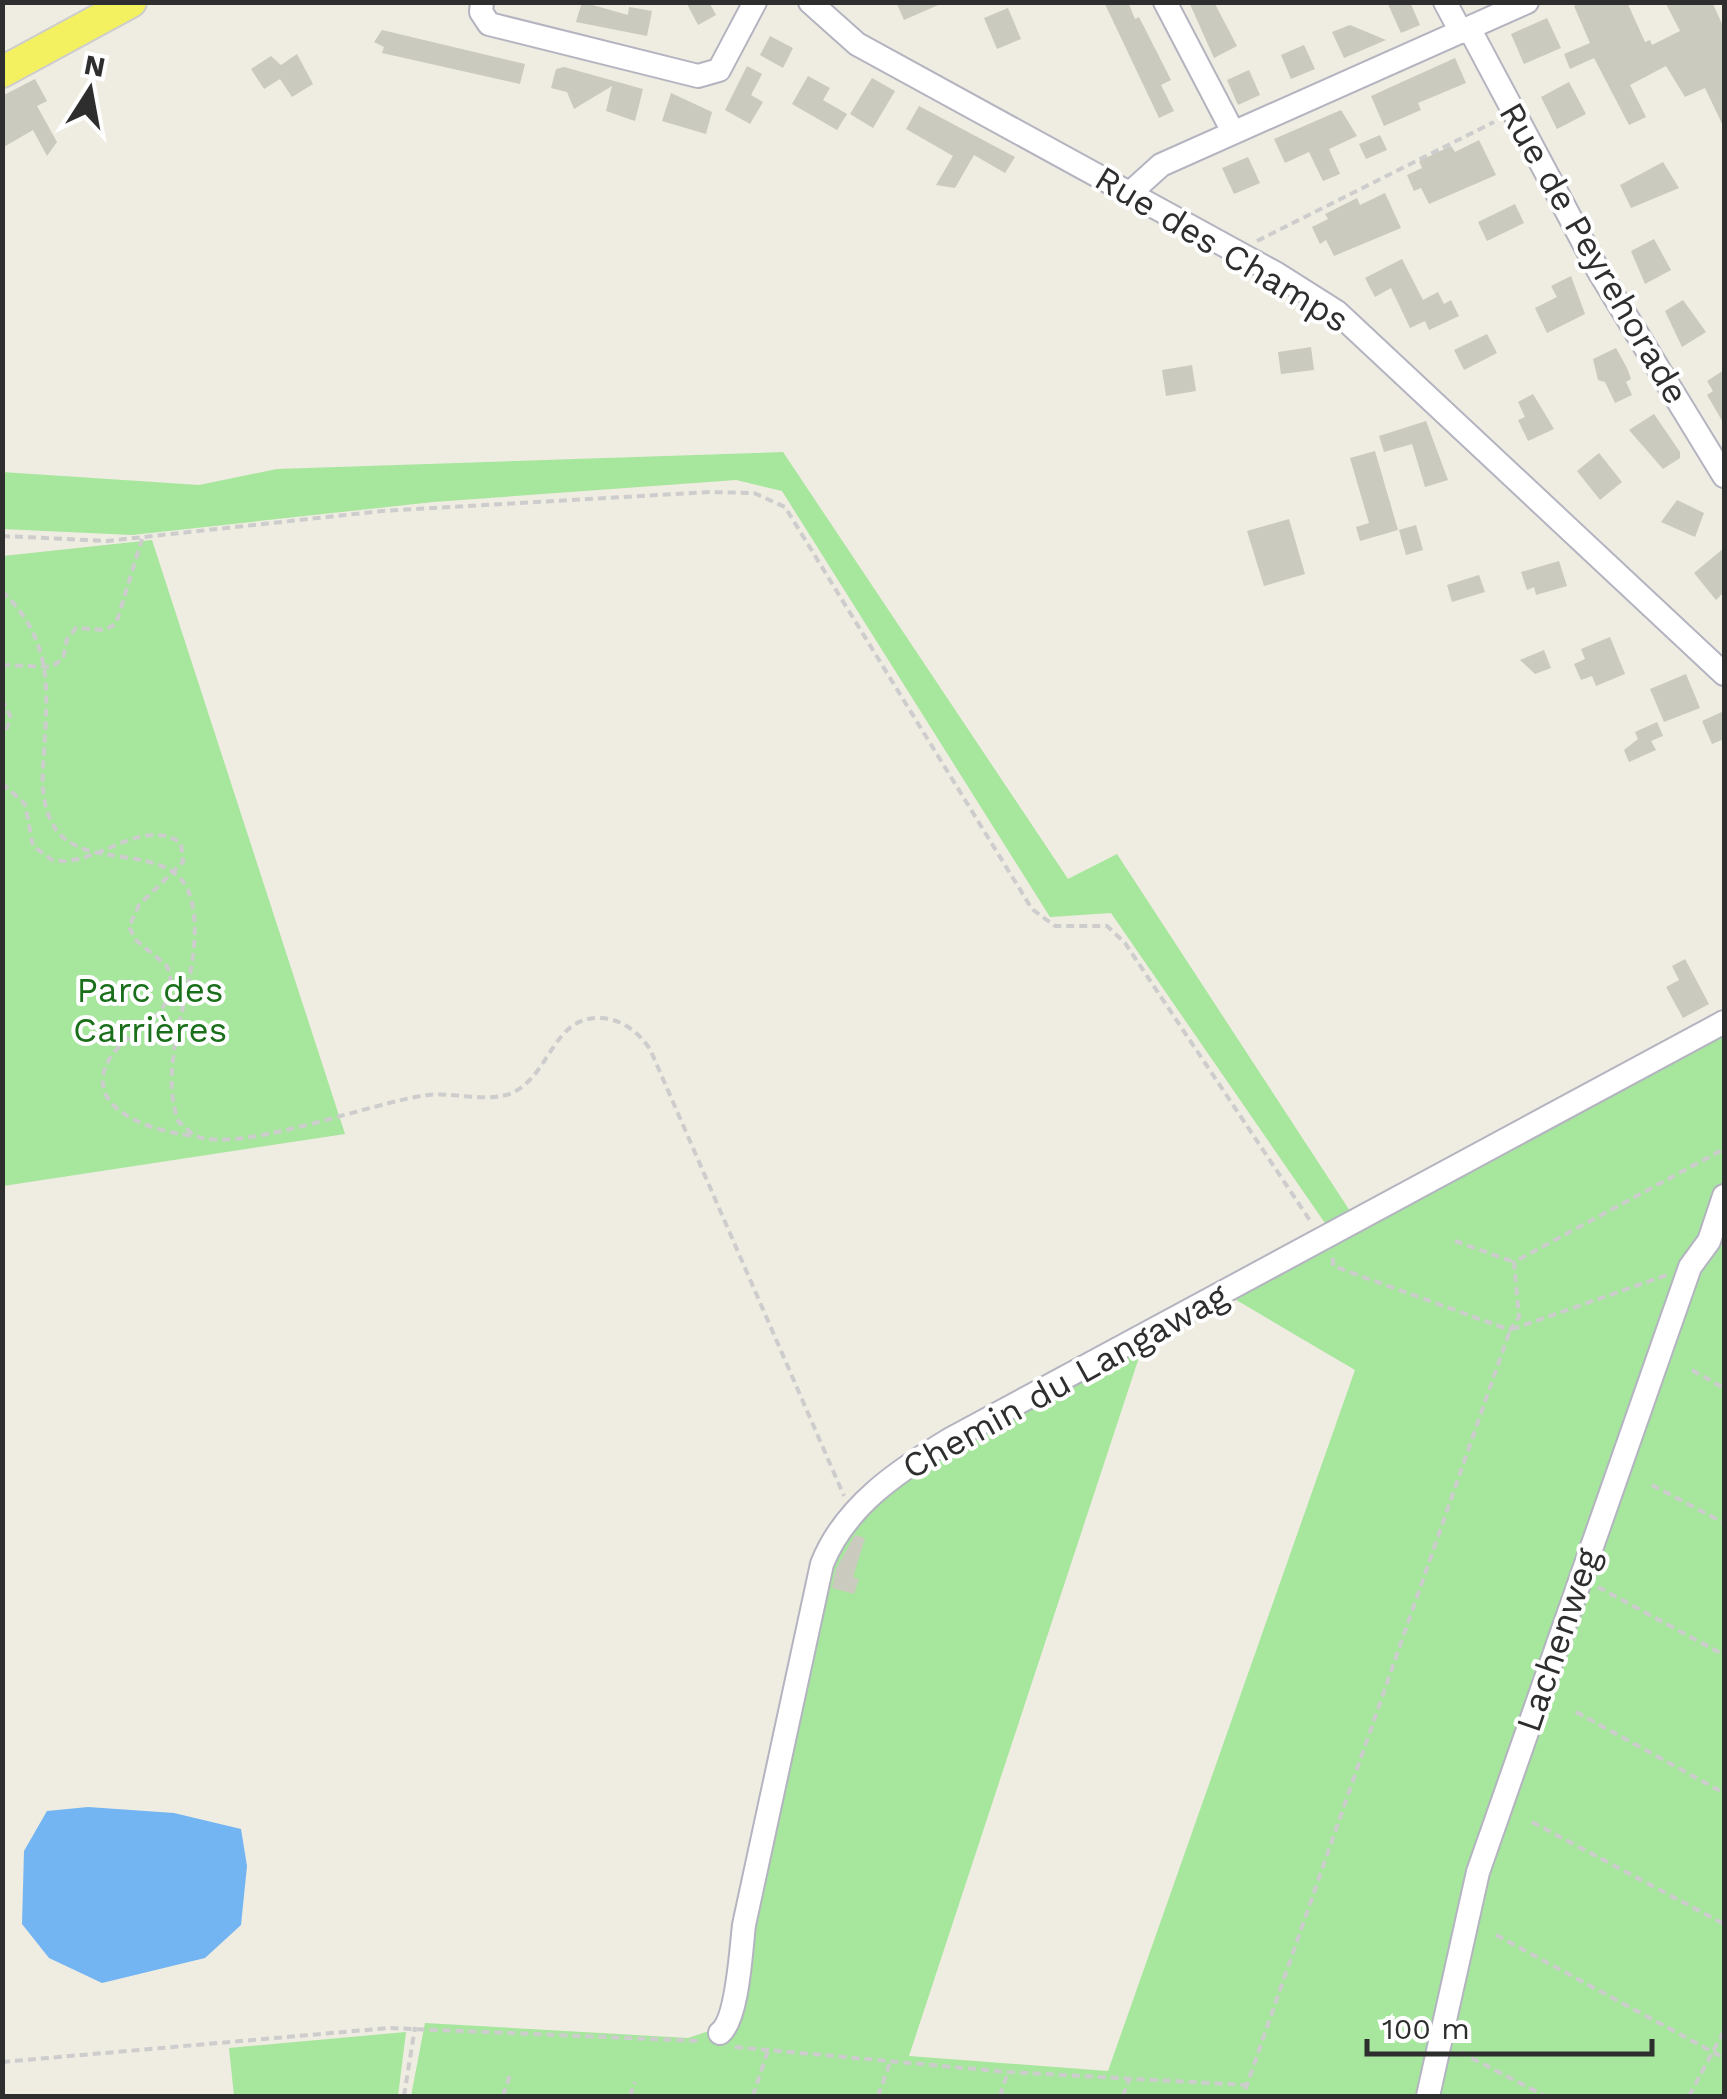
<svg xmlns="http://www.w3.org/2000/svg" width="1727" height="2099" font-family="'Work Sans',sans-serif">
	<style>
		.green { fill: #a6e69d }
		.water { fill: #73b5f2 }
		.building { fill: #cbcabf }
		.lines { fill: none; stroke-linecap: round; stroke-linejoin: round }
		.minor-casing { stroke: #b4b4c1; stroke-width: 26 }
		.major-casing { stroke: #cdcdcd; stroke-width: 34 }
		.path { stroke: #cdcdcd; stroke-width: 4; stroke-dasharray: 8 5; stroke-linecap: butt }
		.minor { stroke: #fff; stroke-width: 22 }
		.major { stroke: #f4f161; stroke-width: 30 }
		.labels { text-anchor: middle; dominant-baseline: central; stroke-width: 8; stroke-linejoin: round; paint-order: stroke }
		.street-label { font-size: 35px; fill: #2e2e2e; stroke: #fff }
		.park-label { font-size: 35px; fill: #1a6f1a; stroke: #fff }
	</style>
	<rect width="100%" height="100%" fill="#efece1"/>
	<g class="green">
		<path d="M783 452 1068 879 1117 854 1350 1211 1327 1226 1111 913 1050 917 782 491 736 480 433 502 132 535 3 529 2 472 199 485 277 469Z"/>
		<path d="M152 540 345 1134 3 1186V556Z"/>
		<path d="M1724 1021V2096H411L425 2023 688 2038 727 2025 815 1558 858 1491 963 1419 1147 1333 909 2056 1108 2071 1355 1370 1226 1294Z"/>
		<path d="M406 2032 398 2096H234L229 2048Z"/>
	</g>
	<path class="water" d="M88 1807 174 1813 241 1829 247 1866 241 1925 205 1958 102 1983 49 1958 22 1924 24 1851 47 1811Z"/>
	<g class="building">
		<path d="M582 2 628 15 629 7 652 11 647 36 576 22Z"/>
		<path d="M686 2H709L716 15 698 25Z"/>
		<path d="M896 2H945L904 20Z"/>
		<path d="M1104 2H1128L1135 19 1139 17 1171 80 1161 85 1174 111 1159 118Z"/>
		<path d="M1189 2H1214L1237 46 1214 58Z"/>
		<path d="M1387 2H1410L1420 25 1401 33Z"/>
		<path d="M1582 2H1627L1645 42 1650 40 1652 45 1680 31 1665 2H1712L1724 28V128L1705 88 1685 97 1666 66 1630 85 1646 117 1629 125 1594 58 1570 69 1564 54 1590 43 1574 6Z"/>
		<path d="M1008 8 1021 39 997 49 984 18Z"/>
		<path d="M1547 18 1561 48 1524 64 1511 34Z"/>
		<path d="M1350 25 1386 40 1344 58 1332 32Z"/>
		<path d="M382 30 525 64 520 84 382 53 384 47 374 42Z"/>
		<path d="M770 36 793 48 783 68 760 55Z"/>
		<path d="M1304 45 1315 69 1291 79 1281 55Z"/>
		<path d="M297 54 313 84 292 97 280 79 264 89 251 69 271 56 281 65Z"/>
		<path d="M1455 58 1466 83 1418 103 1421 110 1384 126 1371 96Z"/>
		<path d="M747 66 762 74 751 95 763 102 750 124 725 110Z"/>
		<path d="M564 67 643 89 635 121 606 111 612 86 574 109 567 92 551 88 556 69Z"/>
		<path d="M1249 70 1260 95 1238 105 1227 80Z"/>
		<path d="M808 76 830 88 823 100 847 114 837 130 792 104Z"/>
		<path d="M872 78 895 91 873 128 850 114Z"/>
		<path d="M35 79 47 101 37 106 57 142 47 156 33 130 2 148V96Z"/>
		<path d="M1569 82 1586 114 1557 129 1541 97Z"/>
		<path d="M671 93 712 112 706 134 662 121Z"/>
		<path d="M919 106 1015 157 1005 173 974 155 955 188 936 185 953 156 906 129Z"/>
		<path d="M1341 110 1357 136 1329 149 1340 174 1323 181 1309 152 1285 163 1274 139Z"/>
		<path d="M1380 135 1387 150 1366 159 1359 144Z"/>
		<path d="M1479 140 1496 175 1429 204 1421 188 1414 191 1407 175 1422 168 1419 161 1451 146 1455 152Z"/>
		<path d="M1248 157 1260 183 1234 194 1222 168Z"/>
		<path d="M1663 162 1679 188 1631 208 1620 185Z"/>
		<path d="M1385 193 1401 228 1334 256 1326 240 1320 244 1312 227 1328 219 1325 214 1357 198 1360 205Z"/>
		<path d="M1515 204 1524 223 1487 241 1478 222Z"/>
		<path d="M1654 239 1671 270 1645 284 1631 251Z"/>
		<path d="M1402 259 1423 300 1438 292 1444 304 1451 300 1459 316 1429 330 1425 321 1410 328 1391 288 1375 297 1365 278Z"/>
		<path d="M1571 276 1585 314 1547 333 1535 308 1557 297 1551 286Z"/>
		<path d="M1683 300 1706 332 1682 347 1665 311Z"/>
		<path d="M1487 334 1497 353 1464 370 1454 350Z"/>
		<path d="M1311 347 1314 370 1281 374 1278 352Z"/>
		<path d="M1616 348 1627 368 1631 379 1626 382 1632 395 1615 403 1605 382 1598 380 1593 359Z"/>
		<path d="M1192 365 1196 391 1166 396 1162 370Z"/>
		<path d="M1724 370V424L1707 395 1713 391 1707 381Z"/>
		<path d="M1533 394 1554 429 1528 441 1518 420 1525 417 1518 402Z"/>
		<path d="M1654 414 1680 452V458L1663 469 1629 430Z"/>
		<path d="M1426 421 1448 480 1425 487 1412 444 1384 452 1379 436Z"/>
		<path d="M1375 451 1398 530 1360 541 1356 527 1369 523 1350 458Z"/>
		<path d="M1599 453 1622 482 1600 500 1577 471Z"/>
		<path d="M1677 500 1704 513 1695 537 1661 522Z"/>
		<path d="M1289 519 1305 574 1264 586 1247 531Z"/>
		<path d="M1416 525 1423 550 1406 555 1399 530Z"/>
		<path d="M1724 548V592L1716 600 1694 573Z"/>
		<path d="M1559 561 1567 586 1536 595 1534 587 1527 590 1521 572Z"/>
		<path d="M1479 575 1485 592 1452 602 1447 585Z"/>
		<path d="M1610 637 1625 674 1596 686 1592 676 1581 680 1574 664 1585 659 1581 649Z"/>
		<path d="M1544 650 1551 668 1535 674 1520 660Z"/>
		<path d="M1686 674 1700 708 1664 722 1650 689Z"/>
		<path d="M1724 711V739L1712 744 1702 721Z"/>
		<path d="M1657 722 1663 736 1651 741 1656 750 1629 762 1624 750 1638 739 1635 732Z"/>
		<path d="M1685 959 1709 1004 1683 1018 1666 987 1679 980 1672 966Z"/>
		<path d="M855 1535 865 1538 853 1577 859 1579 854 1594 832 1588 836 1569Z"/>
	</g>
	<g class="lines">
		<g class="minor-casing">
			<g id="minor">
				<path d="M482 2 481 12 489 24 698 76 719 70 755 2"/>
				<path d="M810 2 857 44 1277 274 1337 312 1724 674"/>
				<path d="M1165 2 1233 132"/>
				<path d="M1445 2 1461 32"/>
				<path d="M1469 28 1598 270 1724 476"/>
				<path d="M1130 193 1161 165 1527 2"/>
				<path d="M720 2033C738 2019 741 1949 744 1925L822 1564C845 1506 898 1471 949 1440L1724 1022"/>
				<path d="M1428 2096 1478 1872 1690 1267 1709 1241 1724 1196"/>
			</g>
		</g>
		<g class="major-casing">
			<path id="major" d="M2 72 131 2"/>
		</g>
		<g class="path">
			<path d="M1257 241 1494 122"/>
			<path d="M2 536 107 541 382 511 709 492 754 493 785 507 1032 909 1055 926H1107L1125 943 1311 1222"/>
			<path d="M2 591C53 641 48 687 44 753 42 776 41 800 51 821 78 879 178 833 192 903 207 975 154 1051 178 1121 183 1125 190 1133 196 1136 239 1154 376 1101 428 1095 454 1092 488 1103 512 1093 551 1075 552 1016 601 1018 622 1019 638 1032 650 1049L844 1496"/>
			<path d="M2 665 51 667 63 659 67 639 76 628 104 630 116 624 142 539"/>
			<path d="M2 699 11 718 2 739"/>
			<path d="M2 783 25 804 33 846 52 860C96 869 140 815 181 843L183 862 139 905 129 927 136 940 167 966C173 980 171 997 161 1010 147 1029 123 1037 110 1058 78 1111 159 1133 195 1136"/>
			<path d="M1455 1241 1514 1262"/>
			<path d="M1333 1258V1266L1510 1330 1519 1317 1514 1262 1724 1149"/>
			<path d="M1692 1370 1724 1388"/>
			<path d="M1652 1485 1724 1523"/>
			<path d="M1598 1587 1724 1655"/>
			<path d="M1576 1712 1724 1793"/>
			<path d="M1532 1822 1724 1924"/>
			<path d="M1496 1935 1724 2058"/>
			<path d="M735 2047 1008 2072 1247 2085"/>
			<path d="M1460 2052 1545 2096"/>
			<path d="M2 2062 389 2028 700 2041"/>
			<path d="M404 2096 415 2027"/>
			<path d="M503 2096 510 2075"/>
			<path d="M630 2096 635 2082"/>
			<path d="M753 2096 768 2050"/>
			<path d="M878 2096 891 2060"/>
			<path d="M1000 2096 1008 2072"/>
			<path d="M1123 2096 1129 2079"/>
			<path d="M1249 2096H1243L1510 1330 1667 1275"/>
			<path d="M1689 2096 1724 2031"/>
		</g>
		<use href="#minor" class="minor"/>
		<use href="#major" class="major"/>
	</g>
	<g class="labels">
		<g class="street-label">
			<text transform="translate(1222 249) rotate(31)">Rue des Champs</text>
			<text transform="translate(1594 253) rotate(60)">Rue de Peyrehorade</text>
			<text transform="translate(1065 1381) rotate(-29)">Chemin du Langawag</text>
			<text transform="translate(1558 1640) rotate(-71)">Lachenweg</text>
		</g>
		<g class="park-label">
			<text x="150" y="990">Parc des<tspan x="150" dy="40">Carrières</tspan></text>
		</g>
	</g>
	<rect width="1727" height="2099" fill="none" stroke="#2e2e2e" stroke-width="10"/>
	<g transform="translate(90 90) rotate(11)" stroke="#ffffff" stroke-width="8" paint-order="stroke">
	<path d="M0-8L18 38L0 25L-18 38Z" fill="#2e2e2e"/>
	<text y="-15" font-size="28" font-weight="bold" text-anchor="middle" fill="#2e2e2e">N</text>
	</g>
	<path d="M1367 2039v15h285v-15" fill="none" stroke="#2e2e2e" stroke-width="5"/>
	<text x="1382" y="2039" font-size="30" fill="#2e2e2e" stroke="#ffffff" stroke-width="8" paint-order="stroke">100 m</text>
</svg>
